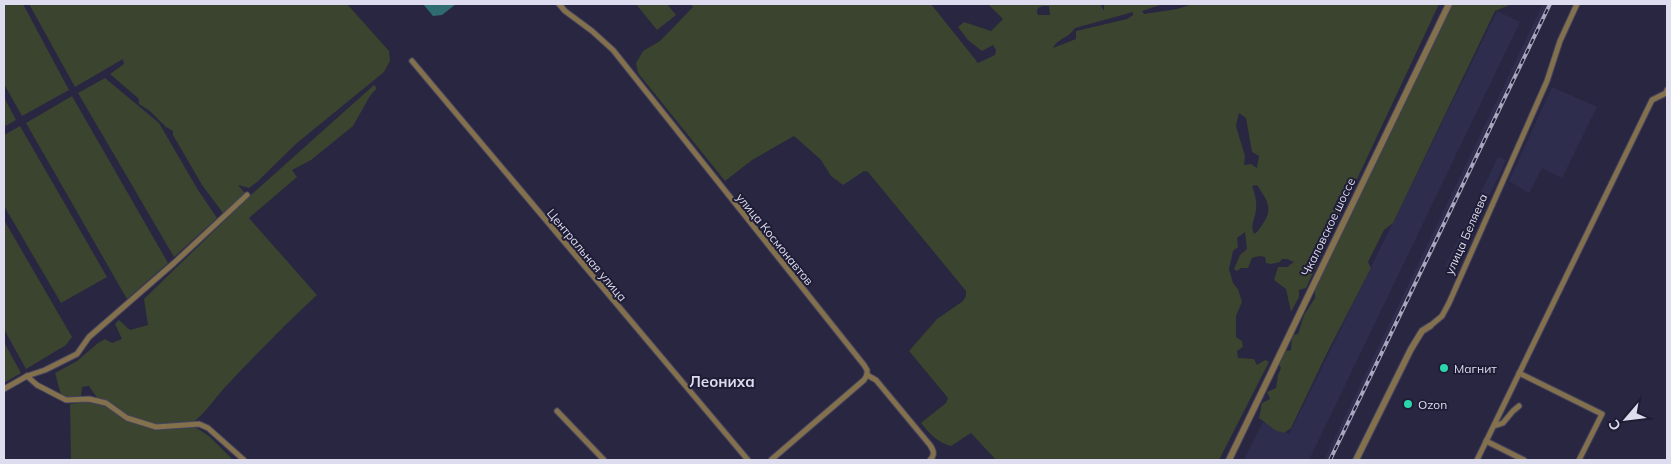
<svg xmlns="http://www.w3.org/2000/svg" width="1671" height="464" font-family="Mulish,sans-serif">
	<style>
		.built { fill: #2f2d4e }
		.green { fill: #3a442e; fill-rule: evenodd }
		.water { fill: #2f6c72 }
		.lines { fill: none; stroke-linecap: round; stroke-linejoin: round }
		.minor-casing { stroke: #45435d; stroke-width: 7 }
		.tertiary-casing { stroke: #45435d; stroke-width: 8 }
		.minor { stroke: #83704d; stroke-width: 5 }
		.tertiary { stroke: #83704d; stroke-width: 6 }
		.rail-casing { stroke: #a8a7bc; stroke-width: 4 }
		.rail { stroke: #1f1c36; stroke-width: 2; stroke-dasharray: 5.5; stroke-linecap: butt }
		.poi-dot { fill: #2bd5ac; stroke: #1f1c36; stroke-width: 2 }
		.labels { text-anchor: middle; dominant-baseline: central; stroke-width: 4; stroke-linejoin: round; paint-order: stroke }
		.street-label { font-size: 12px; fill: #ddddef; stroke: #1f1c36 }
		.poi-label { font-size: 12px; fill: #ddddef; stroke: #1f1c36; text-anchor: start }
		.quarter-label { font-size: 15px; font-weight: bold; fill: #ddddef; stroke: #1f1c36 }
	</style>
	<rect width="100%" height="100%" fill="#282641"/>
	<g class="built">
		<path d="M1543 4H1553L1333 460H1324Z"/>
		<path d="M1497 11 1520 22 1309 460H1244L1263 422 1289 434Z"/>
		<path d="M1552 87 1597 107 1562 178 1542 168 1529 193 1509 181Z"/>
		<path d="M1498 157 1506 160 1454 271 1445 267Z"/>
	</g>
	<g class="green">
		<path d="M4 4H23L69 90 22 116 4 84Z"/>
		<path d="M29 4H347L389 51 390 61 384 72 297 143 257 182 249 188 238 185 245 193 223 213 202 185 173 135V131L166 127 150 111 139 104V99L110 74 124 64 123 59 75 87Z"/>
		<path d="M636 4H667L676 15 657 30Z"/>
		<path d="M691 4H931L978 63 995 55 996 50 993 45 982 51 968 40 958 27 964 22 991 31 1003 19 988 4H1100L1104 11V4H1163L1142 11 1144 14 1177 9 1193 4H1439L1306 288 1299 290V297L1291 312 1286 289 1274 280 1278 267H1287L1294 262 1287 259H1282L1280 262 1271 264 1266 263 1265 257 1260 256 1252 258 1248 268H1241L1237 271 1234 269 1240 255 1247 249 1245 232 1237 238 1238 247 1233 251 1229 269 1233 283 1238 289 1242 302 1236 316V337L1242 341 1243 347 1237 351 1238 358 1254 359 1257 365 1265 360 1269 362 1219 460H996L971 433 951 446C938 443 929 433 921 423L946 403 948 398 909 351 937 319 963 301 966 296V291L868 172 864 171 843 185 831 176 821 160 794 136 752 160 725 181 638 73 636 63 643 51 660 41 693 7ZM1043 6H1049L1050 15H1038L1037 12 1038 8ZM1133 12V15L1127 19 1076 31V39L1053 48C1057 39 1070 37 1075 28ZM1239 113 1246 118 1252 152 1259 156 1257 168 1251 164 1244 165 1245 156 1236 126ZM1257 185C1267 200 1274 209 1262 225 1259 229 1258 232 1254 234 1250 225 1255 219 1256 210 1257 202 1255 194 1252 186Z"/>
		<path d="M1451 4H1512L1495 11 1393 223 1384 230 1368 262 1371 268 1327 353 1291 428 1284 433 1275 430 1259 418 1262 403 1270 399 1267 392 1276 388 1278 375 1281 368 1278 363 1285 351 1291 350 1292 335 1298 334 1304 315 1315 298V288L1390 135Z"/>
		<path d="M105 78 159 123 198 190 217 218 174 257 78 93Z"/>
		<path d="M374 85 377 88 370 96 353 126 311 160 292 170 297 177 249 218 317 295C287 323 258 352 229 383 216 396 207 412 192 423L179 422 168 425 156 426 127 417 98 399 89 386 82 387 81 396 74 398 63 397C58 390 58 381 55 373L77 361 98 343 105 339 112 343 122 339 115 324 119 320 130 330 148 325 144 299 252 194Z"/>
		<path d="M72 96 168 263 127 299 26 123Z"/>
		<path d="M4 97 16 120 4 127Z"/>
		<path d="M20 126 107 277 61 303 4 206V135Z"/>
		<path d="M4 220 72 337 66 345 26 369 4 329Z"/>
		<path d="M4 342 21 373 4 383Z"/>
		<path d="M92 401 108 406 127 420 156 429 195 427 209 436 233 460H71L70 404Z"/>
	</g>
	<path class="water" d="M423 4H456L442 15 433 16Z"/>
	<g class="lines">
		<g class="minor-casing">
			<g id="minor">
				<path d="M559 4 565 11 592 31 613 50 864 365 867 370V375"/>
				<path d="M412 61 748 460"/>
				<path d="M1430 326 1442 316 1449 303 1547 81 1560 41 1577 4"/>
				<path d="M1519 373 1602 414 1579 460"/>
				<path d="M867 375 876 380 930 445C934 451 935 455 930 460"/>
				<path d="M27 376 37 385 66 400 89 399 106 403 127 418 156 427 199 424 208 428 244 460"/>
				<path d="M4 389 27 376 45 370 77 354 89 337 174 263 247 195"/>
				<path d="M557 411 604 460"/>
				<path d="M1494 426 1503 423 1513 411 1519 406"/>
				<path d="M1486 441 1524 460"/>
				<path d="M771 460 864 380 867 375"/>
				<path d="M1477 460 1652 100 1666 93 1667 90"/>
			</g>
		</g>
		<g class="tertiary-casing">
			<g id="tertiary">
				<path d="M1229 460 1449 4"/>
				<path d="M1356 460 1411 349 1422 331 1430 326"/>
			</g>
		</g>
		<use href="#minor" class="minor"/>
		<use href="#tertiary" class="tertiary"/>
		<g class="rail-casing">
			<path id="rail" d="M1330 460 1550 4"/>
		</g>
		<use href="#rail" class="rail"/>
	</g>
	<g class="poi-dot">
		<circle cx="1444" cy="368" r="5"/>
		<circle cx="1408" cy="404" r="5"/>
	</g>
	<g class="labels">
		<g class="street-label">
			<text transform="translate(1328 227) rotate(-64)">Чкаловское шоссе</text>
			<text transform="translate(1466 234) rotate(-66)">улица Беляева</text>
			<text transform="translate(775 239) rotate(51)">улица Космонавтов</text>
			<text transform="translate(587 255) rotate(50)">Центральная улица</text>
		</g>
		<g class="poi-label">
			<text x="1454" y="368">Магнит</text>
			<text x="1418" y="404">Ozon</text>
		</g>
		<g class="quarter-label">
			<text x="722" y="381">Леониха</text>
		</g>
	</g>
	<rect width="1671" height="464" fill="none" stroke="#ddddef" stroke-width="10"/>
	<g transform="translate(1626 419) rotate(242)" stroke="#1f1c36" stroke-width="4" paint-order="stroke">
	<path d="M0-4L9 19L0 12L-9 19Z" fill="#ddddef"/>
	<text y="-8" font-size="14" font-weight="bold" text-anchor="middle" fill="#ddddef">С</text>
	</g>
</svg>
